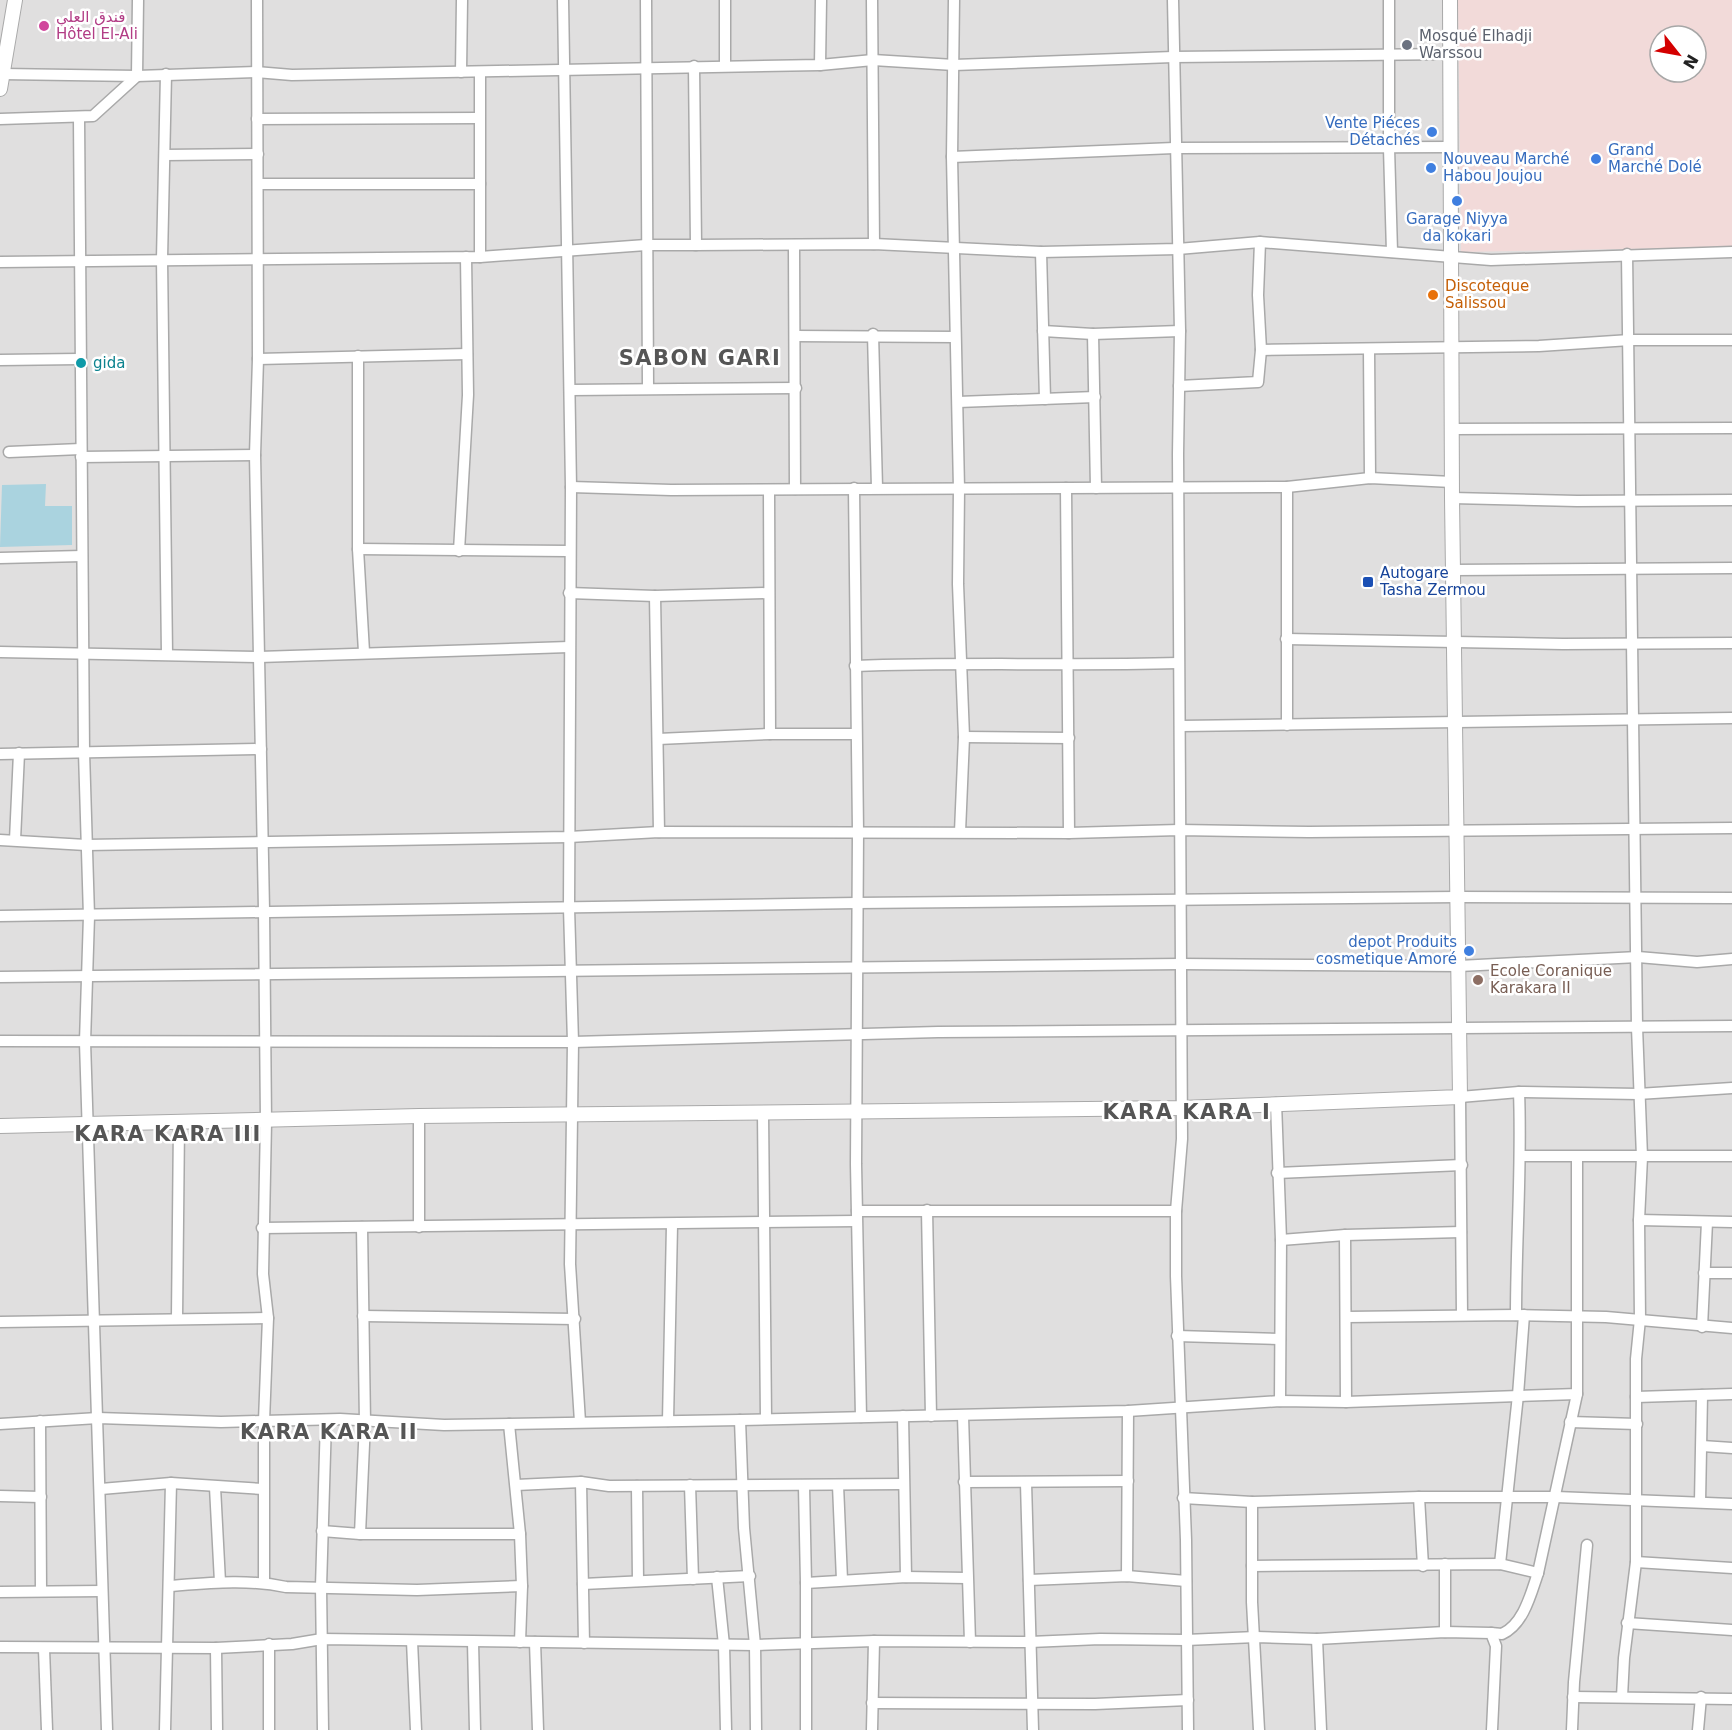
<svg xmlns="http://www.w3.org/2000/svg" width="1732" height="1730" font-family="'DejaVu Sans','Noto Sans Arabic',sans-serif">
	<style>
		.residential { fill: #e0dfdf; fill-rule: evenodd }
		.commercial { fill: #f2dad9; fill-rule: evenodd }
		.water { fill: #aad3df }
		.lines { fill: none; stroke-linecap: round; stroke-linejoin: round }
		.minor-casing { stroke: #a9a9a9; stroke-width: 13 }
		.tertiary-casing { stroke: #a9a9a9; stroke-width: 16 }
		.minor { stroke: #fff; stroke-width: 10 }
		.tertiary { stroke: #fff; stroke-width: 14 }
		.hotel-dot { fill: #d1479c; stroke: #fff; stroke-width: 2 }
		.worship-dot { fill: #6b7280; stroke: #fff; stroke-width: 2 }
		.shop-dot { fill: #3f7fe0; stroke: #fff; stroke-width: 2 }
		.food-dot { fill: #e8710a; stroke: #fff; stroke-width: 2 }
		.culture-dot { fill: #0f9aa8; stroke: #fff; stroke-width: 2 }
		.transit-dot { fill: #1a4fb4; stroke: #fff; stroke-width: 2 }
		.education-dot { fill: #8d6e63; stroke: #fff; stroke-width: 2 }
		.labels { text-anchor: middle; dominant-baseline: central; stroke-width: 5; stroke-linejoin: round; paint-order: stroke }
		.hotel-label { font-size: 15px; fill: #b23c85; stroke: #fff; text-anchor: start }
		.worship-label { font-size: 15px; fill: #5b616d; stroke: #fff; text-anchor: start }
		.shop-label { font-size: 15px; fill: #366cbe; stroke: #fff; text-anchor: end }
		.food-label { font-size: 15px; fill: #c56008; stroke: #fff; text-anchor: start }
		.culture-label { font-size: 15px; fill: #0d838f; stroke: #fff; text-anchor: start }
		.transit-label { font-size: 15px; fill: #164399; stroke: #fff; text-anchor: start }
		.education-label { font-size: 15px; fill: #785e54; stroke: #fff; text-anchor: start }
		.district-label { font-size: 21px; font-weight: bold; letter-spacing: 1.5px; fill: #555; stroke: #fff }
	</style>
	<rect width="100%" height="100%" fill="#f2efe9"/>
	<path class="residential" d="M0 0H1732V1730H0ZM1660 36H1696V72H1660Z"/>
	<path class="commercial" d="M1458 0H1732V247L1461 252ZM1660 36H1696V72H1660Z"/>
	<path class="water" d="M46 484 45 506H72V545L0 547 2 485Z"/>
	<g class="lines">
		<g class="minor-casing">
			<g id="minor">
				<path d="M257 0 258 359 255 455 264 910 266 1122 263 1274 268 1318 264 1421V1583"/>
				<path d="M563 0 571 487 569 908 573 1042 570 1264 580 1422"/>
				<path d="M646 0 648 388"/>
				<path d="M872 0 874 244"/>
				<path d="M954 0 952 157 959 489 958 584 964 737 960 832"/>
				<path d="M1173 0 1180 331 1178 454 1182 1139 1176 1211V1276L1186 1540 1188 1730"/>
				<path d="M1389 0V148L1392 252"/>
				<path d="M820 65 821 0"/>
				<path d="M694 66 696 245"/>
				<path d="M725 66V0"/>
				<path d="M461 72 462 0"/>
				<path d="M480 72V257"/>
				<path d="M2 74 137 76 256 72 292 75 820 65 873 60 954 65 1173 57 1449 54"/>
				<path d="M166 74 162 259 167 654"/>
				<path d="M79 118 84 752 89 916 85 1042 107 1730"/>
				<path d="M0 119 93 116 137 76 138 0"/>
				<path d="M257 119 479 118"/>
				<path d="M165 155 258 154"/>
				<path d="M952 157 1174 148 1450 147"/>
				<path d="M258 184H480"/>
				<path d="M794 245 795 489"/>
				<path d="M1041 252 1045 399"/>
				<path d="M0 262 480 257 646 245H696L874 244 1041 252 1178 249 1260 242 1491 260 1732 252"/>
				<path d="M1043 331 1093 334 1180 331"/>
				<path d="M873 334 877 488"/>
				<path d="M1093 334 1096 488"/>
				<path d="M795 336 955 337"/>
				<path d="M1369 349 1370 478"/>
				<path d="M1261 350 1539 346 1630 340H1732"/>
				<path d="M358 356V549L364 652"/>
				<path d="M258 359 467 354"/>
				<path d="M0 360 79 359"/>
				<path d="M1179 386 1258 382 1261 350 1258 295 1260 242"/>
				<path d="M570 390 796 388"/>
				<path d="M958 402 1095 397"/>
				<path d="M1452 429 1732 428"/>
				<path d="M9 452 81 449"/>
				<path d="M81 457 255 455"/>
				<path d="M571 487 671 490 1287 487 1370 478 1452 482"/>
				<path d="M854 488 858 832 856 1164 861 1417"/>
				<path d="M1066 488 1069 833"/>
				<path d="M769 490 770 734"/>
				<path d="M1452 498 1577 501 1732 500"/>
				<path d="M358 549 568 551"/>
				<path d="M459 551 468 395 466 257"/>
				<path d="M0 558 82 556"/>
				<path d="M1454 570 1732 568"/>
				<path d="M569 593 655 596 768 593"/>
				<path d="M655 596 659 832"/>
				<path d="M1286 639 1563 644 1732 643"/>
				<path d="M0 652 259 657 569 647"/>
				<path d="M855 666C963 662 1070 666 1178 663"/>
				<path d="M1287 725V487"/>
				<path d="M1181 726 1732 718"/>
				<path d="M964 737 1069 738"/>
				<path d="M658 739 770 734H855"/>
				<path d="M0 754 261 749"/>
				<path d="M0 840 86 845 569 837 659 832 1069 833 1179 830 1309 832 1732 828"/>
				<path d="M15 840 19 753"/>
				<path d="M0 916 856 903 1458 897 1732 898"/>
				<path d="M0 977 1181 964 1459 966 1638 957 1697 962 1732 959"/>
				<path d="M0 1041 573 1042 938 1032 1732 1026"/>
				<path d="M1276 1103 1281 1240 1280 1401"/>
				<path d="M763 1113 766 1419"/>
				<path d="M1521 1156H1732"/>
				<path d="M1277 1173 1462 1165"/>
				<path d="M927 1210 931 1416"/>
				<path d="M857 1211H1176"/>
				<path d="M1639 1220 1732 1222"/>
				<path d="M419 1227V1116"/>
				<path d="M262 1228 856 1221"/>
				<path d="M1345 1235 1346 1402"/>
				<path d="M1281 1240 1345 1235 1461 1232"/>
				<path d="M1704 1273H1732"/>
				<path d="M1462 1315 1460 1097 1519 1092 1638 1094 1732 1088"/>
				<path d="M1516 1315C1516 1240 1522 1166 1519 1092"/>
				<path d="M363 1316 575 1319"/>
				<path d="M1347 1317 1516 1315 1606 1317 1732 1328"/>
				<path d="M177 1318 179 1123"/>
				<path d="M0 1322 268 1318"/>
				<path d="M1702 1327 1707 1222"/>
				<path d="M1177 1336 1280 1339"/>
				<path d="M1636 1397 1732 1394"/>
				<path d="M903 1416 906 1577"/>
				<path d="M963 1416 970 1642"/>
				<path d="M740 1420 744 1528 755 1645 756 1730"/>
				<path d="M40 1421 41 1591"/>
				<path d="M668 1421 672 1225"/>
				<path d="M1570 1422 1637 1424"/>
				<path d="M0 1424 98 1418 221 1422 340 1419 444 1425 740 1420 1128 1411 1280 1401 1346 1402 1577 1394V1158"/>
				<path d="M509 1424 520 1534 522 1586 520 1642"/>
				<path d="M1702 1446 1732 1448"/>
				<path d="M581 1482 584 1643"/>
				<path d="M964 1482 1128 1481"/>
				<path d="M1026 1483 1033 1730"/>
				<path d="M516 1485 581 1482 609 1486 903 1484"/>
				<path d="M690 1485 693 1579"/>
				<path d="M838 1485 842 1580"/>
				<path d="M637 1486 638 1581"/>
				<path d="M804 1486 806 1583"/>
				<path d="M215 1487 220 1582"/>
				<path d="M101 1489 171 1483 263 1489"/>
				<path d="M0 1496 41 1497"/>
				<path d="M1419 1497 1423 1566"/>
				<path d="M1183 1498 1252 1502 1419 1497H1556L1732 1504"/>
				<path d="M1252 1502V1602L1259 1730"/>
				<path d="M1700 1502 1702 1395"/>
				<path d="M322 1531 360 1534 365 1422 362 1227"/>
				<path d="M360 1534H520"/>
				<path d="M1636 1562 1732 1568"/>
				<path d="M1500 1564 1518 1395 1524 1315"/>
				<path d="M1252 1566 1500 1564 1538 1573"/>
				<path d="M1127 1576 1128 1411"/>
				<path d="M717 1577 724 1645 726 1730"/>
				<path d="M1029 1580 1127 1576 1186 1581"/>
				<path d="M583 1584 750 1576"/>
				<path d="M170 1586C209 1583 248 1579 286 1587L417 1590 522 1586"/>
				<path d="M0 1592 102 1591"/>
				<path d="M1627 1623 1732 1630"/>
				<path d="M1445 1632V1564"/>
				<path d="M1491 1633 1502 1634C1524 1624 1531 1593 1538 1573L1577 1394"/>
				<path d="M1317 1639 1321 1730"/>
				<path d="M412 1641 416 1730"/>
				<path d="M473 1642 475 1730"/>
				<path d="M535 1642 538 1730"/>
				<path d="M0 1647 216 1648 292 1644 322 1639 755 1645 874 1641 1030 1642 1100 1639 1186 1640 1256 1637 1317 1639 1445 1632 1491 1633 1496 1646 1492 1730"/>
				<path d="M216 1648 217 1730"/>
				<path d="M44 1649 47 1730"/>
				<path d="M1573 1697 1732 1699"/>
				<path d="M1622 1697 1624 1658 1636 1562V1359L1640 1319 1639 1220 1642 1157 1637 1027 1627 254"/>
				<path d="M872 1703 1095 1704 1188 1700"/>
				<path d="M165 1730 171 1483"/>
				<path d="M269 1730V1644"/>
				<path d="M323 1730 321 1587 326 1420"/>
				<path d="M806 1730V1583L906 1577 966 1578"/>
				<path d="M872 1730 874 1641"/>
				<path d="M1572 1730 1574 1682 1587 1545"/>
				<path d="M1698 1730 1701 1697"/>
			</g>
		</g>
		<g class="tertiary-casing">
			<g id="tertiary">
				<path d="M0 89 15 0"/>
				<path d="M0 1126 419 1116 1181 1108 1460 1097 1452 498 1450 0"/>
			</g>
		</g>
		<use href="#minor" class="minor"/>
		<use href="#tertiary" class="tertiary"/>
	</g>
	<circle class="hotel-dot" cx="44" cy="26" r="6"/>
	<circle class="worship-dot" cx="1407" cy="45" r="6"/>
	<g class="shop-dot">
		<circle cx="1432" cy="132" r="6"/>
		<circle cx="1596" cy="159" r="6"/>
		<circle cx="1431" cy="168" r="6"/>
		<circle cx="1457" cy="201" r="6"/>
		<circle cx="1469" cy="951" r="6"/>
	</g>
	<circle class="food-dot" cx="1433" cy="295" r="6"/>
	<circle class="culture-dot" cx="81" cy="363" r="6"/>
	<rect class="transit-dot" x="1362" y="576" width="12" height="12" rx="3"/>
	<circle class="education-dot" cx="1478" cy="980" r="6"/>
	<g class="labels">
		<g class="hotel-label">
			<text x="56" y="17">فندق العلي<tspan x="56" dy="17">Hôtel El-Ali</tspan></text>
		</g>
		<g class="worship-label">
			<text x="1419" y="36">Mosqué Elhadji<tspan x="1419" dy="17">Warssou</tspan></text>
		</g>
		<g class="shop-label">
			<text x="1420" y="123">Vente Piéces<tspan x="1420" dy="17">Détachés</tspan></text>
			<text x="1608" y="150" text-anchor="start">Grand<tspan x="1608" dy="17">Marché Dolé</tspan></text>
			<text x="1443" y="159" text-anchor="start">Nouveau Marché<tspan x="1443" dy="17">Habou Joujou</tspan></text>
			<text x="1457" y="219" text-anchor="middle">Garage Niyya<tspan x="1457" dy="17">da kokari</tspan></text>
			<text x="1457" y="942">depot Produits<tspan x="1457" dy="17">cosmetique Amoré</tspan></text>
		</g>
		<g class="food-label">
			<text x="1445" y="286">Discoteque<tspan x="1445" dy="17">Salissou</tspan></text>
		</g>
		<g class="culture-label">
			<text x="93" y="363">gida</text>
		</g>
		<g class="transit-label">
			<text x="1380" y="573">Autogare<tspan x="1380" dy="17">Tasha Zermou</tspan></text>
		</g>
		<g class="education-label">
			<text x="1490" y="971">Ecole Coranique<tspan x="1490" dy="17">Karakara II</tspan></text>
		</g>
		<g class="district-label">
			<text x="700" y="358">SABON GARI</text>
			<text x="1187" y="1112">KARA KARA I</text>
			<text x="168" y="1134">KARA KARA III</text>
			<text x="329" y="1432">KARA KARA II</text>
		</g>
	</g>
	<g transform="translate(1678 54) rotate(121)"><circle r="28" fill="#ffffff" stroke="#a7a7a7" stroke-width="1.5"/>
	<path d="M0-4.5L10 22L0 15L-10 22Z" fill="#d40000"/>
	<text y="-9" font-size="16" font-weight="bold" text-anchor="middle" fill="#222222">N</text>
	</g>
</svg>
